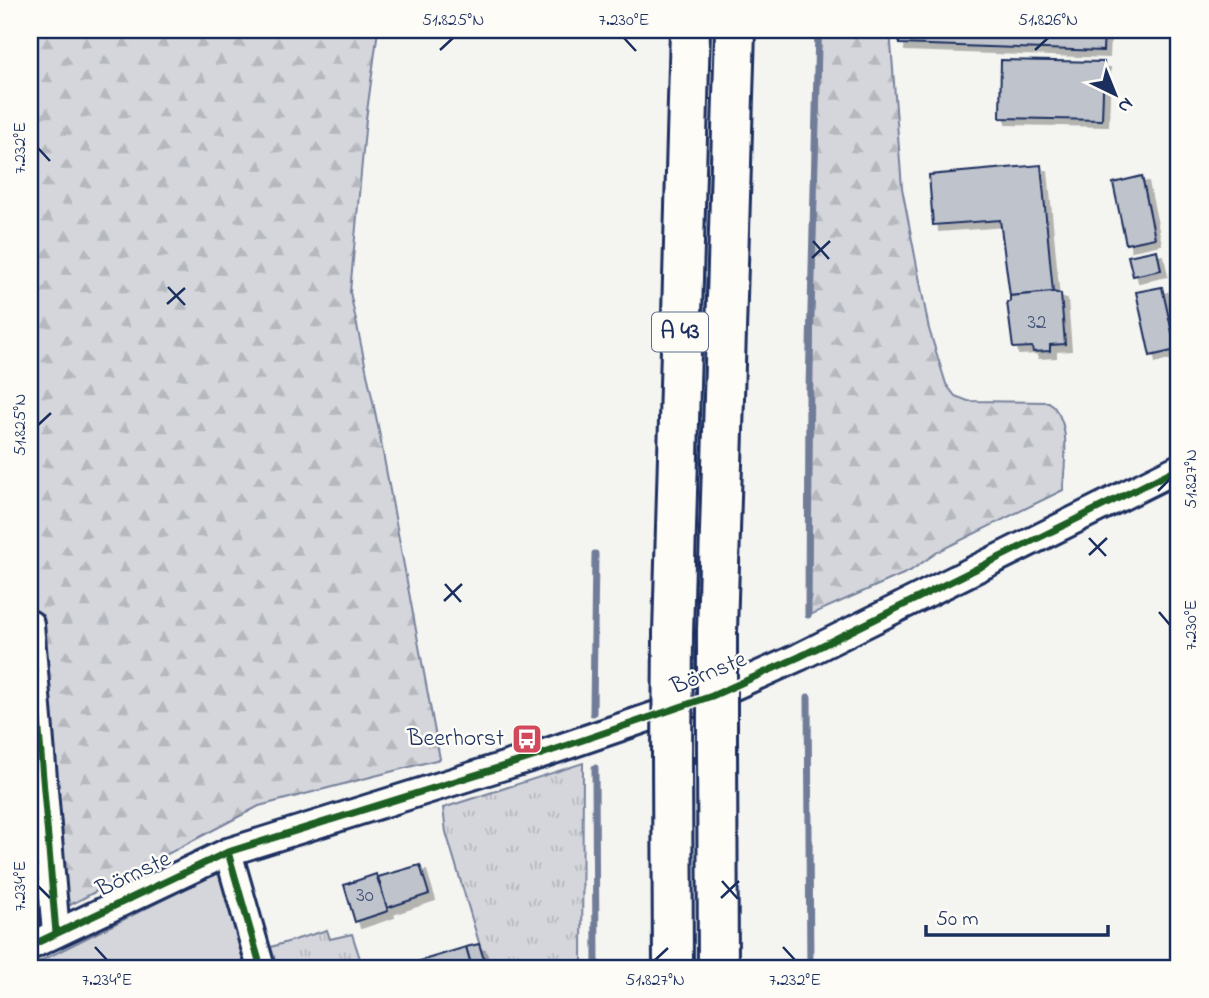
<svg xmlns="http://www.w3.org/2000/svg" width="1209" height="998" font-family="'Indie Flower',sans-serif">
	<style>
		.grass { fill: url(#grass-tufts); stroke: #78829c; stroke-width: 2 }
		.forest { fill: url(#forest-firs); stroke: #78829c; stroke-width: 2 }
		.park { fill: #d4d6db; stroke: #78829c; stroke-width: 2 }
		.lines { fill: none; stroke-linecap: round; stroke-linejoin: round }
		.stream { stroke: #717c98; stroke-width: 7 }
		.building { fill: #bfc3cc; stroke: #1b2f5e; stroke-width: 2; filter: url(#shadow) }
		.street-casing { stroke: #1b2f5e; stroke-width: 32 }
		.highway-casing { stroke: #1b2f5e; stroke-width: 44 }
		.street { stroke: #fdfcf7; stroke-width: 26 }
		.highway { stroke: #fdfcf7; stroke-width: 38 }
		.highway-bridge-casing { stroke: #1b2f5e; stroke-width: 44; stroke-linecap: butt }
		.highway-bridge { stroke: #fdfcf7; stroke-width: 38 }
		.cycleway-casing { stroke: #fdfcf7; stroke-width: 11 }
		.cycleway { stroke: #1b5e20; stroke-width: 7 }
		.ticks { fill: none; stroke: #1b2f5e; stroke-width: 2.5 }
		.labels { text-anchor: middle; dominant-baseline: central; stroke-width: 5; stroke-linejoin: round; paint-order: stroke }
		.number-label { font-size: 21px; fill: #44547a }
		.shield { fill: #fdfcf7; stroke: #5f6c8c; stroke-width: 2 }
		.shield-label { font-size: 23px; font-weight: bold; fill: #1b2f5e }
		.street-label { font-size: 24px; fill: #1b2f5e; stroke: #fdfcf7 }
		.poi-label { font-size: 24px; fill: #1b2f5e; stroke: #fdfcf7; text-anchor: end }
		.neatline { fill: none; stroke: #1b2f5e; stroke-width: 2.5 }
		.ticks-label { font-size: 18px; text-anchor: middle; fill: #1b2f5e }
	</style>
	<defs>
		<pattern id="grass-tufts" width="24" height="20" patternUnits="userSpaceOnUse" patternTransform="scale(1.75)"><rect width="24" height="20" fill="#d4d6db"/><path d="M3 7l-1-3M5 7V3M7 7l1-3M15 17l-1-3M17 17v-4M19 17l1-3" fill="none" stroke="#b5b8be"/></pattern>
		<pattern id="forest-firs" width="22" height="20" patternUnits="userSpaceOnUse" patternTransform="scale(1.75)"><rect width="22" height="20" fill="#d4d6db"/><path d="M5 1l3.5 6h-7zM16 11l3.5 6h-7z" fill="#b5b8be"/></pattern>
		<filter id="shadow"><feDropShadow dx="6" dy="6" stdDeviation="0" flood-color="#0004"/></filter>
	</defs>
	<rect width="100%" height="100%" fill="#f4f4f1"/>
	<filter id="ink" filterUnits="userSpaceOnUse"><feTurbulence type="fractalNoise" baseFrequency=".0143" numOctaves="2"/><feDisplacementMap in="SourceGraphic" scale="14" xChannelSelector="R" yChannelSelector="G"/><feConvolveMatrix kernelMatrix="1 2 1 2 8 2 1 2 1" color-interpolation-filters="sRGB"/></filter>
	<g filter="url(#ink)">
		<g class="grass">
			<path d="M583 763 582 968H479L486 966 446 832 443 808Z"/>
			<path d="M327 930 330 939 352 934 363 968H277L271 947Z"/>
		</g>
		<g class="forest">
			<path d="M30 30H378L366 119 350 292 378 426 440 759 259 806 30 926Z"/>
			<path d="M821 30H890L902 188 929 329 946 384 955 396 968 401 1049 402C1073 422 1064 461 1063 490L939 551 910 571 810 615 813 329Z"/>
		</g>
		<path class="park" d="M219 872 247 968H30V966Z"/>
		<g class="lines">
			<g class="stream">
				<path d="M808 615 809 387 818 30"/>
				<path d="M808 697 810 968"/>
				<path d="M593 713 595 554"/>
				<path d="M595 768 596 968"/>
			</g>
		</g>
		<g class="building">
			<path d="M900 30H1104L1103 51 899 44Z"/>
			<path d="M1001 60 1104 62 1102 120 1000 118Z"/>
			<path d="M1041 165 1053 292 1010 296 1000 220 933 225 929 175Z"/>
			<path d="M1142 176 1155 238 1126 244 1113 183Z"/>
			<path d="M1157 250 1161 270 1133 276 1128 256Z"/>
			<path d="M1162 287 1176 350 1150 356 1136 292Z"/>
			<path d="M1053 292 1061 294 1065 344 1050 345V351L1033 352 1032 347 1013 348 1007 302H1010V296Z"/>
			<path d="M420 865 429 894 387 908 378 877Z"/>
			<path d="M376 874 388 911 355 922 344 885Z"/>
			<path d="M479 944 486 966 472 968 466 947Z"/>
			<path d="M466 947 472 968H419L417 962Z"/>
		</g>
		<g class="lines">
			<g class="street-casing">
				<g id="street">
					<path d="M30 624 56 933"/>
					<path d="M228 852 261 968"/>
					<path d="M30 946 228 852 536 756 712 696 799 657 1179 468"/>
				</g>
			</g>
			<g class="highway-casing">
				<g id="highway">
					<path d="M717 631 735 30"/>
					<path d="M673 634 690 30"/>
					<path d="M717 748 718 968"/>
					<path d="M672 756 673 968"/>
				</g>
			</g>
			<use href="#street" class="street"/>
			<use href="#highway" class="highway"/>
			<g class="highway-bridge-casing">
				<g id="highway-bridge">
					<path d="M717 748V631"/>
					<path d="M672 756 673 634"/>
				</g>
			</g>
			<use href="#highway-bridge" class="highway-bridge"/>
			<g class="cycleway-casing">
				<g id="cycleway">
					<path d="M30 624 56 933"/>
					<path d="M228 852 261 968"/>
					<path d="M30 946 228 852 536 756 712 696 799 657 1179 468"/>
				</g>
			</g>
			<use href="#cycleway" class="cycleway"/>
		</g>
	</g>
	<path class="ticks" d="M624 38 636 51M440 50 453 38M1035 50 1048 38M38 148 50 161M813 241 829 259M812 258 830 241M168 287 185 305M167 304 185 288M38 425 51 413M1158 491 1170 479M1089 538 1106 556M1089 555 1107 538M445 584 461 602M444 601 462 584M1159 612 1170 625M722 881 738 899M38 886 50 898M721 898 739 881M95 947 107 960M783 947 795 960M655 960 668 948"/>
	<defs>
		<g id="bus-square" transform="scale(1.575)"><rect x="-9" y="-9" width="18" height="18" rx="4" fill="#d1495b" stroke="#fdfcf7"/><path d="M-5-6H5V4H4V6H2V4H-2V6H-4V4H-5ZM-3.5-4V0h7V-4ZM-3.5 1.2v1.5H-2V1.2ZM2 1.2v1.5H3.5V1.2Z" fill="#fff"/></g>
	</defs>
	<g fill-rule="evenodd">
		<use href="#bus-square" x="527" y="739"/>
	</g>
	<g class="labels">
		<g class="number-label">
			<text x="1037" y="323">32</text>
			<text x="365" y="896">30</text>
		</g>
		<rect class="shield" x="652" y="312.5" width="56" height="39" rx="5"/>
		<g class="shield-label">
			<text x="680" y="332">A 43</text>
		</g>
		<g class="street-label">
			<text transform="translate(709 674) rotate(-22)">Börnste</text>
			<text transform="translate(134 875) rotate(-25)">Börnste</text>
		</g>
		<g class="poi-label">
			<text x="504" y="739">Beerhorst</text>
		</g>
	</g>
	<rect width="1209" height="998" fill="none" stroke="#fdfcf7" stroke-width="77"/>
	<g transform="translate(1115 94) rotate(137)" stroke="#fdfcf7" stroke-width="5" paint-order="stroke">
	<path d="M0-5L12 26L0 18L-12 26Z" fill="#1b2f5e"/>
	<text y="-10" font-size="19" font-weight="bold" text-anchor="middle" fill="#1b2f5e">N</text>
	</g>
	<path d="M926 925v10h182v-10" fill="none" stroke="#1b2f5e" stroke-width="3.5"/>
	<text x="936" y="925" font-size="21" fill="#1b2f5e" stroke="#fdfcf7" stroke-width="5" paint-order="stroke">50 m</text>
	<rect x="38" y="38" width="1132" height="922" class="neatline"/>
	<g class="ticks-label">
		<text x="453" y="25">51.825°N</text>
		<text x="624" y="25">7.230°E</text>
		<text x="1048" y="25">51.826°N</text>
		<text transform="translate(19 148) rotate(-90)" y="6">7.232°E</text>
		<text transform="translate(19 425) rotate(-90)" y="6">51.825°N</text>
		<text transform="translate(1190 479) rotate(-90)" y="6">51.827°N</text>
		<text transform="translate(1190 625) rotate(-90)" y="6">7.230°E</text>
		<text transform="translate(19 886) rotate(-90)" y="6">7.234°E</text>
		<text x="107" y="985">7.234°E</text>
		<text x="655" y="985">51.827°N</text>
		<text x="795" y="985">7.232°E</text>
	</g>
</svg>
